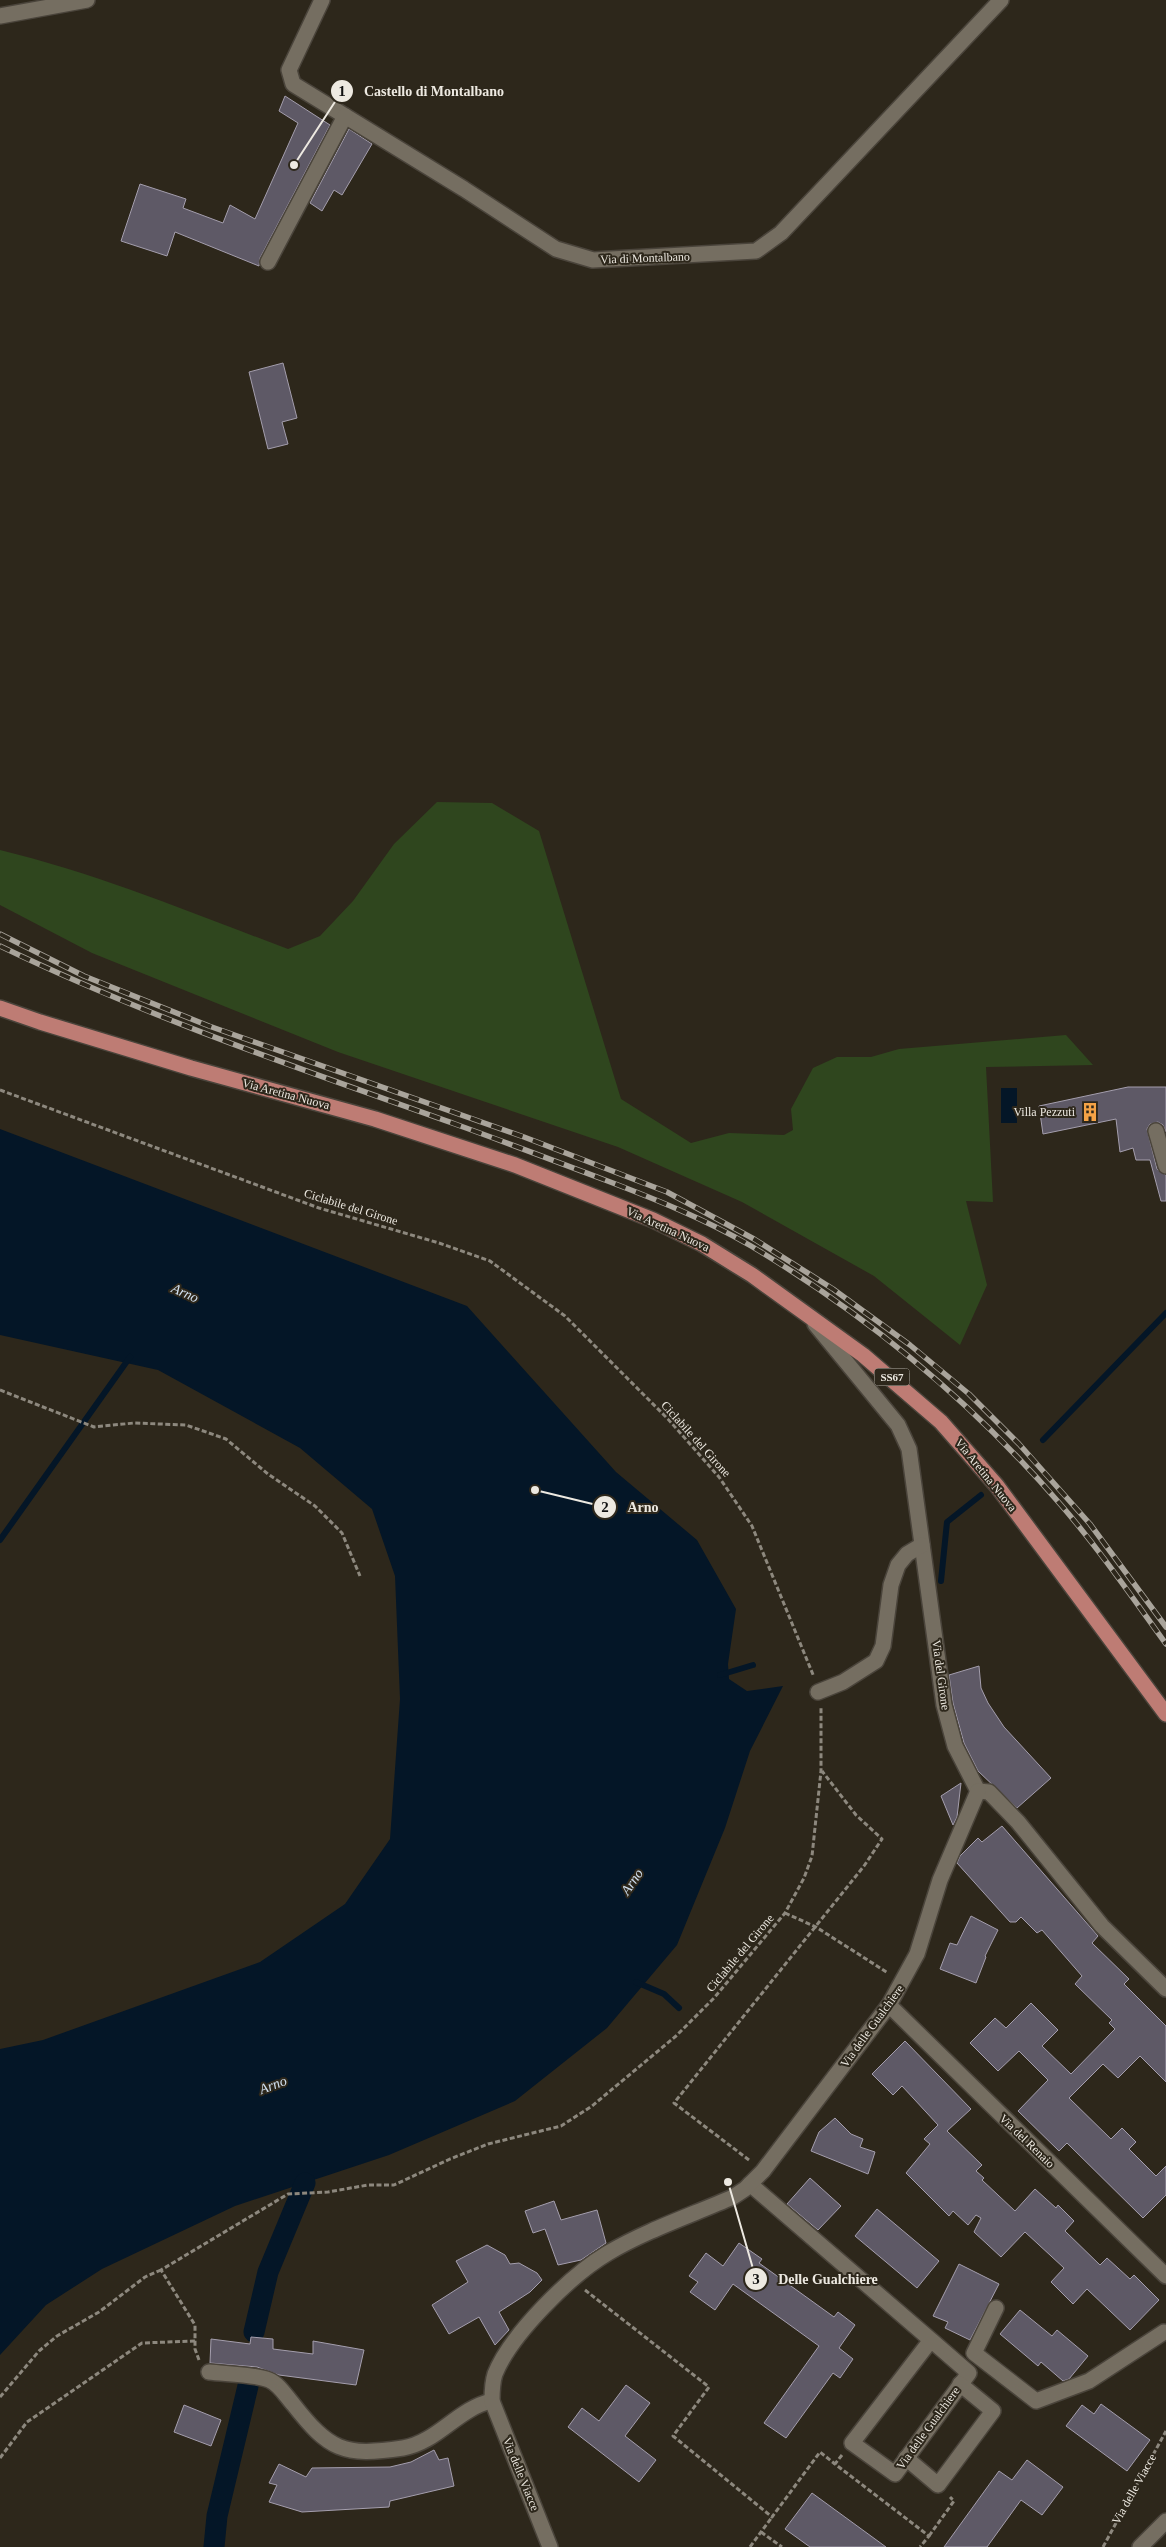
<svg xmlns="http://www.w3.org/2000/svg" width="1166" height="2547" font-family="'Times New Roman',serif">
	<style>
		.green { fill: #2f461e }
		.water { fill: #041627 }
		.lines { fill: none; stroke-linecap: round; stroke-linejoin: round }
		.stream { stroke: #041627; stroke-width: 6 }
		.canal { stroke: #041627; stroke-width: 21 }
		.building { fill: #5e5966; stroke: #a49ead }
		.minor-casing { stroke: #4a443b; stroke-width: 18 }
		.major-casing { stroke: #4a443b; stroke-width: 18 }
		.path { stroke: #8d887e; stroke-width: 3; stroke-dasharray: 5 2.5; stroke-linecap: butt }
		.minor { stroke: #756e61; stroke-width: 15 }
		.major { stroke: #be7c74; stroke-width: 15 }
		.rail-casing { stroke: #a9a49b; stroke-width: 5.5 }
		.rail { stroke: #2d271b; stroke-width: 4; stroke-dasharray: 11; stroke-linecap: butt }
		.labels { text-anchor: middle; dominant-baseline: central; stroke-width: 4; stroke-linejoin: round; paint-order: stroke }
		.shield { fill: #2d271b; stroke: #b3afa6; stroke-width: 1 }
		.shield-label { font-size: 11px; font-weight: bold; fill: #ede9e1 }
		.street-label { font-size: 12px; fill: #ede9e1; stroke: #2d271b }
		.poi-label { font-size: 12px; fill: #ede9e1; stroke: #2d271b; text-anchor: end }
		.water-label { font-size: 14px; font-style: italic; fill: #d2e1f1; stroke: #2d271b }
		.leader { fill: none; stroke: #ede9e1; stroke-width: 2 }
		.callout-dot { fill: #ede9e1; stroke: #2d271b; stroke-width: 2 }
		.mark-label { font-size: 15px; text-anchor: middle; font-weight: bold; fill: #111 }
		.callout-label { font-size: 14px; text-anchor: middle; font-weight: bold; fill: #ede9e1; stroke: #2d271b; stroke-width: 4; stroke-linejoin: round; paint-order: stroke }
	</style>
	<rect width="100%" height="100%" fill="#2d271b"/>
	<path class="green" d="M437 802 492 803 539 831 621 1099 691 1143 729 1133 784 1135 793 1130 791 1109 813 1068 837 1057H871L899 1049 1066 1035 1093 1065 986 1067 993 1202 966 1201 987 1285 960 1345 874 1276 742 1202 618 1147 338 1052 92 953 0 905V850C99 874 192 913 288 949L320 936 353 901 394 844Z"/>
	<g class="water">
		<rect x="1001" y="1088" width="16" height="35"/>
		<path d="M0 1129 467 1306 616 1472 697 1540 736 1609 728 1664 729 1679 747 1691 783 1686 750 1751 725 1828 677 1945 607 2028 515 2101 389 2155 235 2206 102 2269 46 2305 0 2355V2049L43 2040 260 1962 345 1904 390 1839 400 1699 395 1576 372 1509 300 1448 158 1370 0 1335Z"/>
	</g>
	<g class="lines">
		<g class="stream">
			<path d="M1043 1440 1166 1313"/>
			<path d="M0 1540 130 1357"/>
			<path d="M941 1581 947 1522 981 1495"/>
			<path d="M720 1675 753 1665"/>
			<path d="M636 1982 664 1994 679 2008"/>
		</g>
		<g class="canal">
			<path d="M254 2332 268 2272 305 2183"/>
			<path d="M214 2547 217 2516 248 2386"/>
		</g>
	</g>
	<g class="building">
		<path d="M285 96 330 125 260 258 259 266 175 232 167 256 121 241 140 184 186 199 183 208 223 223 230 205 255 219 298 123 279 111Z"/>
		<path d="M349 129 372 144 342 195 334 190 322 211 310 203Z"/>
		<path d="M283 363 297 418 282 422 288 444 268 449 249 372Z"/>
		<path d="M1128 1087H1166V1132L1163 1125 1158 1122 1150 1124 1147 1129 1157 1169 1166 1175V1201H1161L1150 1160H1136L1133 1148 1120 1152 1116 1119 1043 1134 1039 1106Z"/>
		<path d="M979 1666 981 1688 988 1703 1004 1727 1051 1778 1017 1808 978 1771 964 1743 953 1703 949 1675Z"/>
		<path d="M961 1783 957 1817 953 1825 941 1796Z"/>
		<path d="M1002 1826 1098 1936 1092 1943 1129 1979 1124 1984 1166 2026V2082L1140 2056 1118 2078 1103 2064 1069 2098 1111 2139 1122 2128 1136 2142 1129 2149 1156 2176 1166 2166V2195L1143 2218 1067 2143 1059 2151 1018 2111 1048 2080 1019 2051 998 2071 970 2043 995 2018 1006 2028 1031 2003 1058 2030 1042 2046 1071 2074 1115 2029 1109 2023 1112 2020 1075 1984 1082 1976 1042 1930 1037 1933 1021 1917 1016 1922H1010L957 1863 960 1856 978 1838 982 1842Z"/>
		<path d="M971 1916 998 1930 985 1956 986 1957 976 1983 940 1969 950 1943 957 1945Z"/>
		<path d="M905 2041 971 2109 947 2131 982 2165 976 2171 984 2178 982 2180 1015 2211 1035 2189 1056 2208 1058 2205 1074 2221 1065 2231 1100 2265 1107 2258 1130 2279 1134 2275 1159 2300 1130 2330 1087 2289 1073 2304 1051 2282 1064 2268 1025 2232 1001 2257 974 2232 981 2218 976 2215 968 2225 953 2211 949 2216 906 2173 930 2144 924 2139 938 2125 902 2086 893 2095 872 2074Z"/>
		<path d="M835 2118 851 2134 863 2139 860 2147 875 2152 868 2174 811 2151 819 2132Z"/>
		<path d="M810 2178 841 2206 818 2230 787 2204Z"/>
		<path d="M554 2201 561 2220 597 2210 606 2243 581 2260 558 2265 545 2229 533 2233 525 2211Z"/>
		<path d="M877 2209 939 2261 917 2288 855 2236Z"/>
		<path d="M739 2243 762 2259 759 2263 834 2317 838 2312 855 2325 839 2348 853 2359 840 2378 833 2373 786 2438 764 2423 819 2346 733 2284 715 2310 690 2292 698 2282 689 2276 706 2253 723 2266Z"/>
		<path d="M487 2245 505 2255 510 2264 519 2263 537 2273 542 2280 530 2292 499 2312 509 2330 495 2345 479 2317 449 2334 432 2305 468 2282 456 2261Z"/>
		<path d="M959 2264 999 2284 970 2340 945 2328 948 2322 933 2316Z"/>
		<path d="M1020 2310 1052 2336 1057 2330 1088 2356 1069 2379 1063 2381 1041 2362 1038 2366 1000 2334Z"/>
		<path d="M251 2337 273 2339V2349L313 2354V2341L364 2350 356 2385 279 2375 257 2367 210 2363 211 2339 250 2344Z"/>
		<path d="M626 2385 650 2403 625 2436 656 2460 639 2482 568 2427 582 2408 599 2421Z"/>
		<path d="M1101 2404 1150 2440 1127 2471 1066 2426 1082 2405 1094 2414Z"/>
		<path d="M184 2405 221 2420 211 2446 174 2432Z"/>
		<path d="M434 2450 439 2460 448 2458 454 2486 390 2501 389 2507 302 2512 269 2502 277 2485 269 2483 279 2464 306 2477 312 2468 390 2467 411 2462Z"/>
		<path d="M1027 2460 1063 2487 1042 2515 1021 2500 987 2547H944L999 2471 1012 2480Z"/>
		<path d="M812 2493 886 2547H810L785 2529Z"/>
	</g>
	<g class="lines">
		<g class="minor-casing">
			<g id="minor">
				<path d="M322 0 289 70 293 84 464 189 556 249 593 260 756 251 781 233 1001 0"/>
				<path d="M0 16 87 0"/>
				<path d="M268 262 345 116"/>
				<path d="M1156 1131 1166 1166"/>
				<path d="M815 1324 898 1425 909 1449 944 1705 955 1746 978 1791"/>
				<path d="M818 1692 843 1682 876 1661 883 1646 891 1585 898 1565 907 1554 922 1545"/>
				<path d="M978 1791 989 1792 1018 1822 1102 1926 1166 1989"/>
				<path d="M889 2005 1166 2276"/>
				<path d="M750 2184 931 2340 852 2443 895 2474 969 2373 931 2340"/>
				<path d="M996 2308 974 2353 1036 2401 1089 2381 1164 2332"/>
				<path d="M209 2372C226 2374 254 2374 269 2380 279 2384 286 2396 293 2404 329 2450 343 2457 403 2448 438 2442 458 2408 492 2401"/>
				<path d="M906 2458 938 2485 993 2411 960 2384"/>
				<path d="M550 2547 492 2401C492 2391 492 2383 495 2374 511 2334 571 2275 608 2253 647 2230 692 2215 733 2197L745 2189 763 2171 889 2005 917 1954 940 1880 978 1791"/>
				<path d="M1140 2547 1166 2521"/>
			</g>
		</g>
		<g class="major-casing">
			<path id="major" d="M0 1008 40 1022 191 1068 375 1119 515 1165 653 1220 702 1244 752 1275 863 1355 941 1422 997 1486 1166 1714"/>
		</g>
		<g class="path">
			<path d="M0 1090 319 1208 439 1243 490 1261 565 1316 668 1419 719 1477 752 1526 814 1677"/>
			<path d="M0 1390 94 1427 134 1423 186 1425 226 1439 268 1474 315 1506 342 1533 360 1576"/>
			<path d="M785 1913 816 1927 888 1973"/>
			<path d="M749 2160 674 2103 864 1866 882 1839 856 1815 822 1771"/>
			<path d="M585 2290 709 2387 673 2436 772 2517 820 2452 835 2464"/>
			<path d="M199 2360 195 2349V2325L161 2270 288 2194 328 2192 368 2185H394L450 2159 488 2144 561 2126 592 2106 676 2036 714 1998 785 1913 804 1878 812 1856 821 1771V1707"/>
			<path d="M0 2397 39 2351 57 2336 99 2312 145 2277 161 2270"/>
			<path d="M842 2455 835 2464 929 2536 920 2547"/>
			<path d="M0 2458 27 2422 142 2343 195 2341"/>
			<path d="M761 2532 782 2547"/>
			<path d="M929 2536 954 2501 950 2497"/>
			<path d="M750 2547 772 2517"/>
			<path d="M1103 2547 1166 2431"/>
		</g>
		<use href="#minor" class="minor"/>
		<use href="#major" class="major"/>
		<g class="rail-casing">
			<g id="rail">
				<path d="M0 934 84 976 209 1026 524 1137 667 1192 754 1239 833 1289 910 1345 969 1394 1019 1444 1090 1524 1166 1627"/>
				<path d="M0 946C147 1017 301 1069 455 1124 505 1142 555 1161 605 1180 655 1199 705 1219 751 1246 867 1315 973 1403 1061 1505 1099 1549 1132 1597 1166 1644"/>
			</g>
		</g>
		<use href="#rail" class="rail"/>
	</g>
	<defs>
		<g id="building-bare" transform="scale(1.5)"><path d="M-4-6H4V6H1V3H-1V6H-4ZM-2.5-4.3h1.7v1.8h-1.7ZM.8-4.3h1.7v1.8H.8ZM-2.5-1h1.7V.8h-1.7ZM.8-1h1.7V.8H.8Z" fill="#f5a346" stroke="#2d271b" stroke-width="2.5" paint-order="stroke"/></g>
	</defs>
	<g fill-rule="evenodd">
		<use href="#building-bare" x="1090" y="1112"/>
	</g>
	<g class="labels">
		<rect class="shield" x="874.5" y="1368.5" width="35" height="17" rx="4"/>
		<g class="shield-label">
			<text x="892" y="1377">SS67</text>
		</g>
		<g class="street-label">
			<text transform="translate(645 258) rotate(-2)">Via di Montalbano</text>
			<text transform="translate(286 1094) rotate(15)">Via Aretina Nuova</text>
			<text transform="translate(351 1207) rotate(17)">Ciclabile del Girone</text>
			<text transform="translate(668 1229) rotate(25)">Via Aretina Nuova</text>
			<text transform="translate(696 1439) rotate(48)">Ciclabile del Girone</text>
			<text transform="translate(986 1475) rotate(51)">Via Aretina Nuova</text>
			<text transform="translate(941 1675) rotate(82)">Via del Girone</text>
			<text transform="translate(740 1953) rotate(-50)">Ciclabile del Girone</text>
			<text transform="translate(872 2026) rotate(-54)">Via delle Gualchiere</text>
			<text transform="translate(1027 2141) rotate(44)">Via del Renaio</text>
			<text transform="translate(928 2428) rotate(-54)">Via delle Gualchiere</text>
			<text transform="translate(521 2474) rotate(68)">Via delle Viacce</text>
			<text transform="translate(1134 2489) rotate(-61)">Via delle Viacce</text>
		</g>
		<g class="poi-label">
			<text x="1075" y="1112">Villa Pezzuti</text>
		</g>
		<g class="water-label">
			<text transform="translate(185 1293) rotate(24)">Arno</text>
			<text transform="translate(632 1882) rotate(-56)">Arno</text>
			<text transform="translate(273 2085) rotate(-21)">Arno</text>
		</g>
	</g>
	<path class="leader" d="M294 165L342 91M535 1490L605 1507M728 2182L756 2279"/>
	<g class="callout-dot">
		<circle cx="294" cy="165" r="5"/>
		<circle cx="535" cy="1490" r="5"/>
		<circle cx="728" cy="2182" r="5"/>
		<circle cx="342" cy="91" r="12"/>
		<circle cx="605" cy="1507" r="12"/>
		<circle cx="756" cy="2279" r="12"/>
	</g>
	<g class="mark-label">
		<text x="342" y="96">1</text>
		<text x="605" y="1512">2</text>
		<text x="756" y="2284">3</text>
	</g>
	<g class="callout-label">
		<text x="434" y="96">Castello di Montalbano</text>
		<text x="643" y="1512">Arno</text>
		<text x="828" y="2284">Delle Gualchiere</text>
	</g>
</svg>
